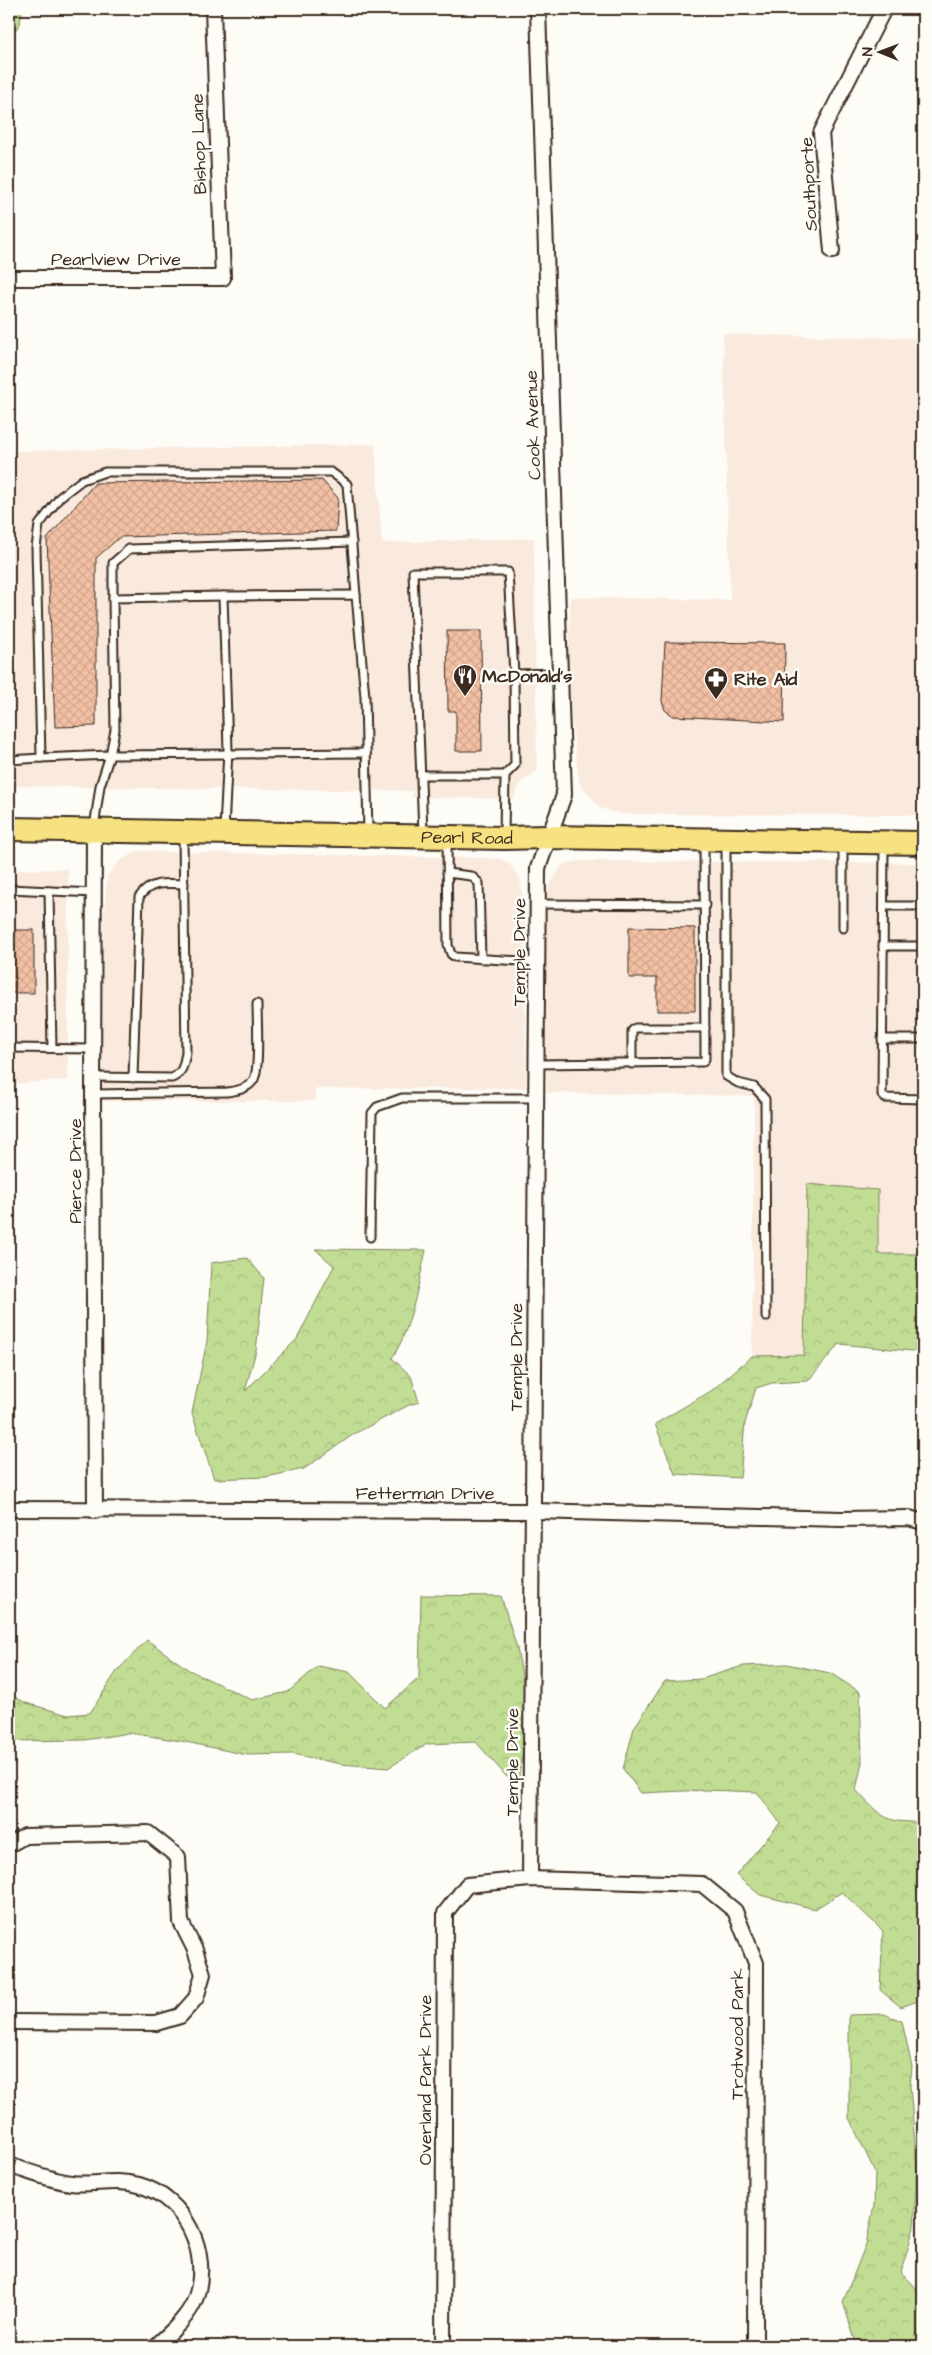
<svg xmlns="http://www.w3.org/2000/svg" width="932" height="2355" font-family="'Architects Daughter',sans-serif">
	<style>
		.built { fill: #faeade }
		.forest { fill: url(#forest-crowns); stroke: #7e8459 }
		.building { fill: url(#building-cross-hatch); stroke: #3b2a1e }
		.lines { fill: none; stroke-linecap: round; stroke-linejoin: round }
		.service-casing { stroke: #3b2a1e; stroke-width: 11 }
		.minor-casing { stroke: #3b2a1e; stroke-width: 18 }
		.primary-casing { stroke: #3b2a1e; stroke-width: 26 }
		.service { stroke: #fdfcf7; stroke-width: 7 }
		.minor { stroke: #fdfcf7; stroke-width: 14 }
		.primary { stroke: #f6e281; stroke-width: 22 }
		.labels { text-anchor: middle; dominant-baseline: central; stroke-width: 5; stroke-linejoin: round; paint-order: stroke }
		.street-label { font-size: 18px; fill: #3b2a1e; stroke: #fdfcf7 }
		.poi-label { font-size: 18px; font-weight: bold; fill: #3b2a1e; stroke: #fdfcf7; text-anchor: start }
	</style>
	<defs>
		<pattern id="forest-crowns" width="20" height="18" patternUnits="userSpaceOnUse" patternTransform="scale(1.25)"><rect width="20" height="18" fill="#c1dd94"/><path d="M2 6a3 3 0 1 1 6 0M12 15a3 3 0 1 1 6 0" fill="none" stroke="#a7be7f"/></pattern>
		<pattern id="building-cross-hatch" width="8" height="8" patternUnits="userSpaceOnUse" patternTransform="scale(1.25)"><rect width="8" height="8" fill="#f3c0a4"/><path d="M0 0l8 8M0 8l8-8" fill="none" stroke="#d1a58d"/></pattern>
	</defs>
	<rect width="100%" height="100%" fill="#fdfcf7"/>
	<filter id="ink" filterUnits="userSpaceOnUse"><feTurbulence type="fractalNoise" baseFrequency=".02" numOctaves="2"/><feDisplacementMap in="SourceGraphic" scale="10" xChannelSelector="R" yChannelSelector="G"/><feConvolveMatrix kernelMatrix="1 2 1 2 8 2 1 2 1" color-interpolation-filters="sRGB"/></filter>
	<g filter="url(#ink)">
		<g class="built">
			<path d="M723 334 923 338V815L620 814 600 808 579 783 568 682 570 597 730 600Z"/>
			<path d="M375 444 382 543 534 538 537 771 518 785 514 799 412 797V791L9 786V451Z"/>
			<path d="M138 851 484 858 500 859 508 862 520 878 524 909 526 1088 314 1089 316 1101H101L104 914 107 876 119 861Z"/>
			<path d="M578 861 923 863V1254H878L807 1184 804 1355 752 1356 754 1096 547 1093 545 916 548 887 563 864Z"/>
			<path d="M68 869V1080L9 1084V870Z"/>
		</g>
		<g class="forest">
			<path d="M9 9H22L20 24 9 39Z"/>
			<path d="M807 1184 878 1190V1254H923V1352L839 1344 808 1381 772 1383 756 1388 745 1423 740 1478 675 1474 655 1424 711 1391 752 1356 804 1355Z"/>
			<path d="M315 1249 426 1250C419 1281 410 1333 392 1358L411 1376 419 1402 409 1405 354 1434 304 1469 266 1477 214 1479 192 1413 207 1341 211 1263 247 1258 264 1278 256 1351 245 1391 297 1339 334 1266Z"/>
			<path d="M421 1595 501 1596 517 1648 529 1712 518 1782 507 1777 476 1742 427 1744 388 1768 341 1764 292 1754 247 1755 181 1741 129 1733 85 1740 9 1741V1694L26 1703 68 1715 90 1713 117 1671 147 1640 189 1670 252 1700 288 1692 318 1666 349 1672 385 1708 419 1678Z"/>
			<path d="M787 1664 830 1673 860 1692 862 1762 856 1790C881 1817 885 1823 923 1822V1999L901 2007 880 1990 883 1931 842 1892 815 1909 760 1895 736 1875 780 1823 757 1792 706 1790 641 1793 623 1769 634 1728 665 1681 701 1679 743 1666Z"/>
			<path d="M884 2014 902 2021 912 2067 910 2086 917 2169 914 2227 901 2272 923 2295V2346H857L843 2302 866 2244 874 2206 875 2172 849 2118V2015Z"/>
		</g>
		<g class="building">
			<path d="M322 480 338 498 336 531 120 537 96 558V726L55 727 47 539 95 483Z"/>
			<path d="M447 631H481L482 751H456V711H448Z"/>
			<path d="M665 642 785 643 784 722 673 716 665 710 662 701Z"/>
			<path d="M629 927 695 928V1011H657V978H629Z"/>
			<rect x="9" y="930" width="25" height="63"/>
		</g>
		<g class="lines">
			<g class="service-casing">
				<g id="service">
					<path d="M223 596 113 598 115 730 110 755 366 753"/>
					<path d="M113 598V563L129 549 352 542"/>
					<path d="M514 674 560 673"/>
					<path d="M9 760 41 758"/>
					<path d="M421 775H505"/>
					<path d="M94 828 100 786 110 755 41 758 36 548 39 525 60 497 82 480 105 472H331L347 484 356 595"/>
					<path d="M224 830 228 750 223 596 356 595 365 697 368 833"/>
					<path d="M423 833 413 572H508L514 674 515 765 505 775 504 836"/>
					<path d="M447 840 448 945 451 954 455 957 537 962"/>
					<path d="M726 842V1076L738 1083 754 1087 765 1099 766 1317"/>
					<path d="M884 846 882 1095 885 1098 923 1099"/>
					<path d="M447 873 471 876 479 883 481 959"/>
					<path d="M9 889 94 893"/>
					<path d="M49 891 52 1048"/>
					<path d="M538 904 705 905"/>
					<path d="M884 906H923"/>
					<path d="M843 928V845"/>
					<path d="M883 946H923"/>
					<path d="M882 1039H923"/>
					<path d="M9 1048 93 1049"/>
					<path d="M537 1064 703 1062 705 1059 704 842"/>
					<path d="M632 1064V1031L635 1028H705"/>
					<path d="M93 1077 172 1078C183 1073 184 1064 186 1052L183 836"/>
					<path d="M133 1078 139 897C151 881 165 883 184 884"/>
					<path d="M93 1094 227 1092C236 1091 250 1088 254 1079 260 1067 257 1019 257 1004"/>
					<path d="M370 1237 372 1113 377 1107 402 1098H536"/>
				</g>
			</g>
			<g class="minor-casing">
				<g id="minor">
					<path d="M832 251 821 133 884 9"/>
					<path d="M9 278H223L213 9"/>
					<path d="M94 831 93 1094 95 1511"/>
					<path d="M9 1509 533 1511 841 1519 909 1518 923 1522"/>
					<path d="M9 1845 25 1836 148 1833 178 1857 181 1922 195 1950 203 1974 196 1998 180 2016 156 2023 9 2022"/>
					<path d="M530 1879 538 868 564 795 538 9"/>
					<path d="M9 2165C29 2172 50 2180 71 2183 93 2186 113 2178 139 2185 185 2198 211 2252 196 2297 189 2317 171 2332 156 2346"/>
					<path d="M443 2346 445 1913 467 1885 530 1879 702 1884 735 1911 756 1963 755 2346"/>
				</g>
			</g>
			<g class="primary-casing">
				<g id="primary">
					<path id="s1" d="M9 829 504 838 547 837 923 843"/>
				</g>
			</g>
			<use href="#service" class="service"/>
			<use href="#minor" class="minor"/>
			<use href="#primary" class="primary"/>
		</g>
	</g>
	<defs>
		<g id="restaurant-pin" transform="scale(1.25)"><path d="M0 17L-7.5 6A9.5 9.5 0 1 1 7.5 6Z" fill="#3b2a1e" stroke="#fdfcf7"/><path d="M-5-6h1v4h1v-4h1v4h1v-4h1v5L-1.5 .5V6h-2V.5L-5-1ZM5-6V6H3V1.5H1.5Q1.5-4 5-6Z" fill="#fff"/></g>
		<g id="pharmacy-pin" transform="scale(1.25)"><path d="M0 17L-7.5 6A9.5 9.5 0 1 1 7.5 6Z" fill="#3b2a1e" stroke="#fdfcf7"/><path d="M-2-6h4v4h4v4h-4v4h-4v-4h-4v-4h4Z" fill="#fff"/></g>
	</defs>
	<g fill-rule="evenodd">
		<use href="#restaurant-pin" x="465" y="676"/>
		<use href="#pharmacy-pin" x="716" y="679"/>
	</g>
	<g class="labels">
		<g class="street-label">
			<text transform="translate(199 144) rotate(-92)">Bishop Lane</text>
			<text transform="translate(809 184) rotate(-93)">Southporte</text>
			<text x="116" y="259">Pearlview Drive</text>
			<text transform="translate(533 425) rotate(-92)">Cook Avenue</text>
			<text stroke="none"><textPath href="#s1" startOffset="458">Pearl Road</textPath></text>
			<text transform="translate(519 952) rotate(-90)">Temple Drive</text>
			<text transform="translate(75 1171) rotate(-90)">Pierce Drive</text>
			<text transform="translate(516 1357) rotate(-90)">Temple Drive</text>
			<text x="425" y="1493">Fetterman Drive</text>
			<text transform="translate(512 1762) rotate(-90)">Temple Drive</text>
			<text transform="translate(737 2034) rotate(-90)">Trotwood Park</text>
			<text transform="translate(425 2080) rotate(-90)">Overland Park Drive</text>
		</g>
		<g class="poi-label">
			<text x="482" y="676">McDonald's</text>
			<text x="734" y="679">Rite Aid</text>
		</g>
	</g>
	<rect width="932" height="2355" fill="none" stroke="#fdfcf7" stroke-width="30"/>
	<rect x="15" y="15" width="902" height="2325" fill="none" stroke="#3b2a1e" stroke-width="2" filter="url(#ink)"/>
	<g transform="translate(880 52) rotate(271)" stroke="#fdfcf7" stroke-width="4" paint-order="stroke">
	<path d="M0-4L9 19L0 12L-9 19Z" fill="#3b2a1e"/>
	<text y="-8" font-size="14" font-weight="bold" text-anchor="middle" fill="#3b2a1e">N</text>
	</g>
</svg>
